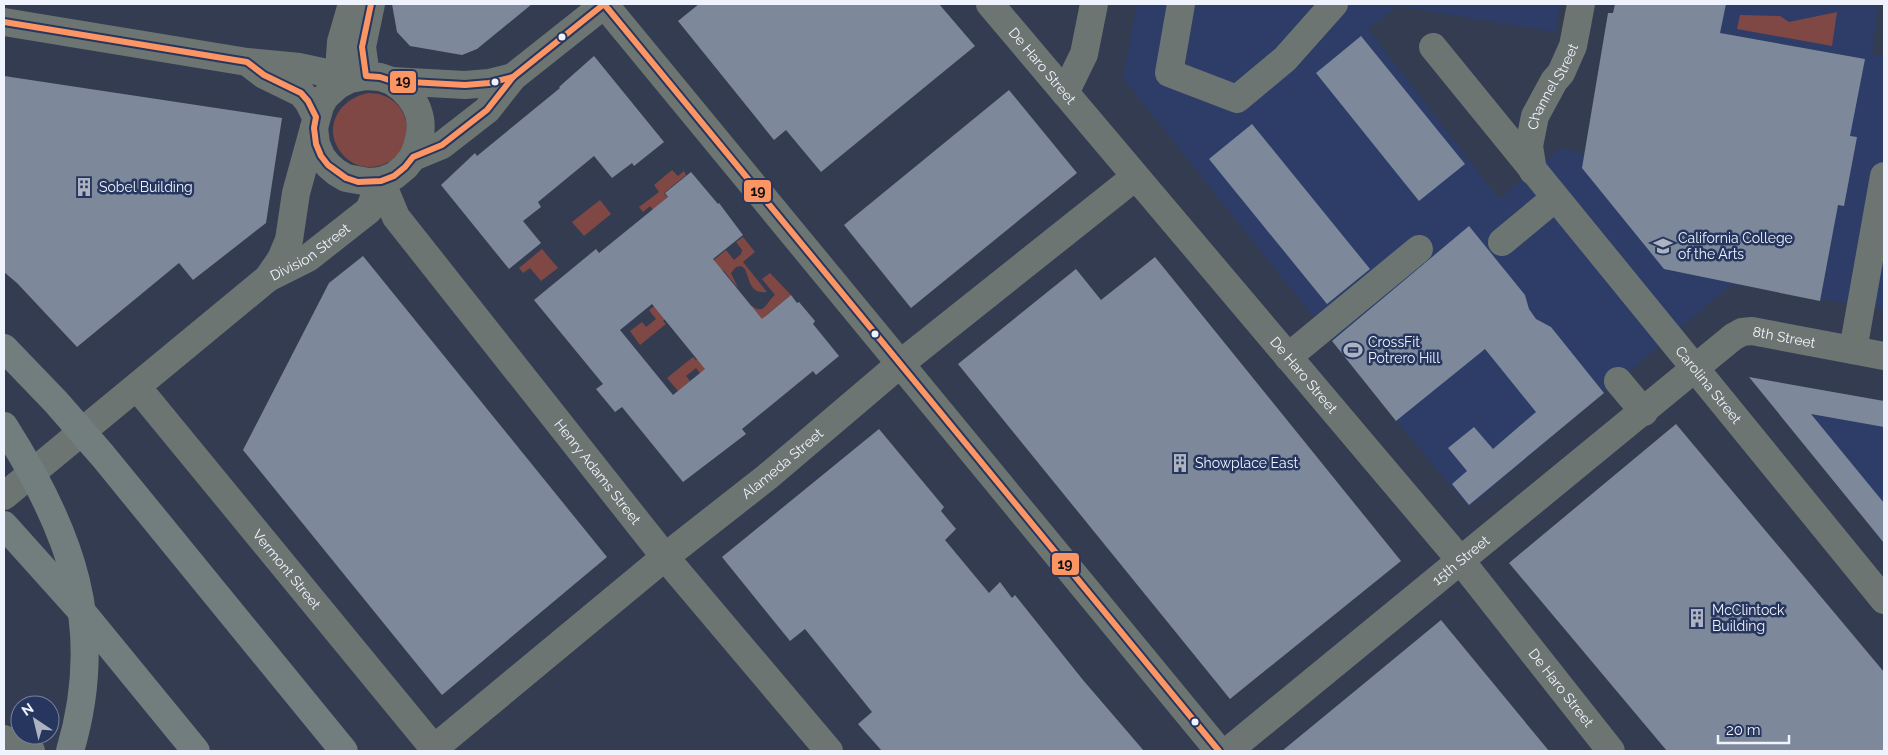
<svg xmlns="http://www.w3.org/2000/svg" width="1888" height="755" font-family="Raleway,sans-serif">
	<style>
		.built { fill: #2d3d67 }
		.green { fill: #7f4845 }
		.building { fill: #7d899b; fill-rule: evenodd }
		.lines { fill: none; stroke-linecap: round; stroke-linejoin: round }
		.minor { stroke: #6d7572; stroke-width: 28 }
		.highway { stroke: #727d7e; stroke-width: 28 }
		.highway-bridge { stroke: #727d7e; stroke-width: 28 }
		.bus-1-casing { stroke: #27365e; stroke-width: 10 }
		.bus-1 { stroke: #fb9564; stroke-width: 6 }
		.bus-dot { fill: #eff3fe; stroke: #27365e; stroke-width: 2 }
		.labels { text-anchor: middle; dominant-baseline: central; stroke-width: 5; stroke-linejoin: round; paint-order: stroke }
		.street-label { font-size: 14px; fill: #eff3fe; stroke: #27365e }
		.poi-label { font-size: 14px; fill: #eff3fe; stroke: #27365e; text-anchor: start }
		.line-badge { stroke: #27365e; stroke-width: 2 }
		.pale-badge-label { font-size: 14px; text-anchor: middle; font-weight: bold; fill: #111 }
	</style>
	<rect width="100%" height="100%" fill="#343c51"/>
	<g class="built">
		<path d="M1137 4H1560L1555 32 1397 6 1368 29 1499 199 1561 148 1589 156 1615 4H1878L1872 54 1884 56V309L1732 284 1469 507 1399 424 1123 78Z"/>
		<path d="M1749 377 1884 401V543Z"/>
	</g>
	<g class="green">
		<path d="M1837 12 1832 46 1737 29 1740 15 1780 16 1789 22Z"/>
		<path d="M368 93C420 93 419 166 369 167 360 167 351 163 345 157 320 132 337 99 368 93Z"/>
		<path d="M672 170 678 176 684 171 686 175 664 193 669 199 654 211 650 206 643 212 639 207 659 192 654 185Z"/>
		<path d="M600 200 611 214 584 236 572 222Z"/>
		<path d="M743 237 755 252 743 262 767 292C750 294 750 281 745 269L741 266 736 267 731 273 738 288 723 270 716 275 708 265 726 250 734 260 741 254 742 250 736 242Z"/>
		<path d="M542 249 558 268 541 281 530 268 523 273 519 268Z"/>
		<path d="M770 273 791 295 765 316 769 320 759 328 746 311 752 306C764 316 767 301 775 295L762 279Z"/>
		<path d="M657 304 667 318 663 321 666 324 640 345 630 331 642 322 646 327 656 319 649 310Z"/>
		<path d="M693 357 696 360 700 357 711 371 703 377 696 368 686 376 690 381 678 391 667 378Z"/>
	</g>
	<g class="building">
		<path d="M392 4H532L477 49 462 55 410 46 397 32Z"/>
		<path d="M699 4H939L975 46 821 172 786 130 774 140 678 21Z"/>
		<path d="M1615 4H1726L1720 33 1865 59 1850 136 1857 137 1844 206 1838 205 1820 301 1664 269 1582 168 1608 13H1613Z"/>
		<path d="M1361 36 1465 164 1419 201 1316 73Z"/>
		<path d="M594 56 664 142 634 166 632 163 612 178 594 156 538 202 541 207 523 221 541 243 509 269 441 185 475 153 477 156 560 88 559 87Z"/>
		<path d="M4 76 282 118 266 223 193 280 179 263 77 347 17 283 4 272Z"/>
		<path d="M1009 90 1077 173 911 308 844 225Z"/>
		<path d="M1252 124 1370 269 1327 304 1209 159Z"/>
		<path d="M691 172 718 204 719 203 743 235 713 259 762 319 791 295 797 303 799 302 815 321 813 324 839 356 816 375 813 371 742 429 746 434 683 482 622 407 615 412 596 389 603 384 534 300 596 249 599 253 668 197 665 193ZM652 304 705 369 673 395 620 330Z"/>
		<path d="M1469 226 1525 295 1529 309 1536 319 1551 327 1604 393 1469 505 1452 484 1467 471 1448 448 1474 427 1493 449 1536 412 1485 349 1396 421 1332 341Z"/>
		<path d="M363 256 607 557 442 695 243 450 329 283Z"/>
		<path d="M1155 257 1401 561 1230 699 958 364 1076 269 1101 300Z"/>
		<path d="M1749 377 1884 401V427L1811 414 1884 503V543Z"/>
		<path d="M1676 424 1884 672V751H1667L1509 563Z"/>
		<path d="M879 429 944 507 941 511 956 529 945 540 989 593 1000 582 1012 598 1015 595 1083 680 1144 751H882L858 724 872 712 805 629 790 641 722 557Z"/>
		<path d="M1441 620 1549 751H1282L1361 686Z"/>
	</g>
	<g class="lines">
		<g class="minor">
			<path d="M604 4 1219 751"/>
			<path id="s1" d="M990 4 1461 561 1611 751"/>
			<path d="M1181 4 1169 73 1237 99 1285 59 1334 4"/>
			<path d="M4 22 247 62 299 67 322 72 338 85"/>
			<path id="s2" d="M1433 47 1884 600"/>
			<path d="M251 65 264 75 301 93 308 101 316 117"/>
			<path d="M366 76 362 47 371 4"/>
			<path d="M392 81C421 100 428 125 413 157"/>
			<path d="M338 85 341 42 352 4"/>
			<path d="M1065 93 1084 54 1094 4"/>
			<path d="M314 128 316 144 321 156 328 165 336 172 346 178 369 182 381 181 394 176 405 167 413 157 442 145 487 110 513 77 605 4"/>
			<path id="s3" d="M1533 171 1529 146 1535 116 1554 81 1561 73 1573 46 1581 4"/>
			<path id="s4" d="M381 181 396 217 665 557 829 751"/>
			<path d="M1502 242 1555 198"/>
			<path d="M268 278 281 259 289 240 296 193 320 106 325 97 338 85 350 79 366 76 380 77 392 81 465 85 489 83 513 77"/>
			<path d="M1853 350 1884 176"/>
			<path d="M1288 357 1419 249"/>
			<path d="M1618 381 1644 412"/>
			<path id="s5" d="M137 387 436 751"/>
			<path id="s6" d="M4 496 268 278 308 258 369 210 381 181"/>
			<path d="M4 739 31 751"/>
			<path id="s7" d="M431 751 665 557 767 477 900 364 1135 177"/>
			<path id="s8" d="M1228 751 1733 337 1742 332 1752 331 1884 356"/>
		</g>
		<path class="highway" d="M4 525 83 613 196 751"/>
		<g class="highway-bridge">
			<path d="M4 348 56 402 103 456 344 751"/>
			<path d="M4 426C71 531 107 627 70 751"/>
		</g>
		<g class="bus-1-casing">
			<g id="bus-1">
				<path d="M371 4 362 47 366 76 380 77 392 81 465 85 489 83 513 77"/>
				<path d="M604 4 1219 751"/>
				<path d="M4 22 247 62 264 75 301 93 308 101 316 117 314 128 316 144 321 156 328 165 346 178 358 182 381 181 394 176 405 167 413 157 442 145 487 110 513 77 604 4"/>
			</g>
		</g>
		<use href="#bus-1" class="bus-1"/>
	</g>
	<defs>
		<g id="building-bare" transform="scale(1.5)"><path d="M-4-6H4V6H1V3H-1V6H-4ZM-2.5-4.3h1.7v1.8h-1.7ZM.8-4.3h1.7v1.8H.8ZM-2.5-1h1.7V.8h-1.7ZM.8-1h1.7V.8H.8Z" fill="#aeb3c1" stroke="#27365e" stroke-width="2.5" paint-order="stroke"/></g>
		<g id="university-bare" transform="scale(1.5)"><path d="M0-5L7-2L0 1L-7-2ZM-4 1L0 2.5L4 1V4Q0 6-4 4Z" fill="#aeb3c1" stroke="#27365e" stroke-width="2.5" paint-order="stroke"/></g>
		<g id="stadium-bare" transform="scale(1.5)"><path d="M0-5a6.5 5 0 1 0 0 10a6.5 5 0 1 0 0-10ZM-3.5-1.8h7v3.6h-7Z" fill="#aeb3c1" stroke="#27365e" stroke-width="2.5" paint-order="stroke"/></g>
	</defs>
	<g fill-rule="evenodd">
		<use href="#building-bare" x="84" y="187"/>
		<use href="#university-bare" x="1663" y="246"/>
		<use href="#stadium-bare" x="1353" y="350"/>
		<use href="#building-bare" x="1180" y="463"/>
		<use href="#building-bare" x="1697" y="618"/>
	</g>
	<g class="bus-dot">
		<circle cx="562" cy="37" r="4.5"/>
		<circle cx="495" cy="82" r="4.5"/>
		<circle cx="875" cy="334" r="4.5"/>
		<circle cx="1195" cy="722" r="4.5"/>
	</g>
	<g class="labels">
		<g class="street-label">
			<text stroke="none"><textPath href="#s1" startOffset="81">De Haro Street</textPath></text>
			<text stroke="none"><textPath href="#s3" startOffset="90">Channel Street</textPath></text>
			<text stroke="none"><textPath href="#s6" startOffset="392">Division Street</textPath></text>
			<text stroke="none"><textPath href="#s8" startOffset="706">8th Street</textPath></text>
			<text stroke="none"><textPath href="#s1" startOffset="486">De Haro Street</textPath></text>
			<text stroke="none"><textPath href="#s2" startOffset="436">Carolina Street</textPath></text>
			<text stroke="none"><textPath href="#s7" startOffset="454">Alameda Street</textPath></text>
			<text stroke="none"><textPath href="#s4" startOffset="364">Henry Adams Street</textPath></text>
			<text stroke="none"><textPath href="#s8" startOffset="301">15th Street</textPath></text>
			<text stroke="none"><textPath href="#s5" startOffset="236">Vermont Street</textPath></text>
			<text stroke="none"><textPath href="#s1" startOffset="891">De Haro Street</textPath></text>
		</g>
		<g class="poi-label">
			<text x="99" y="187">Sobel Building</text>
			<text x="1678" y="238">California College<tspan x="1678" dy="16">of the Arts</tspan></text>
			<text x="1368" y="342">CrossFit<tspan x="1368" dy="16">Potrero Hill</tspan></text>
			<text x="1195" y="463">Showplace East</text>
			<text x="1712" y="610">McClintock<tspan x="1712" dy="16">Building</tspan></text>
		</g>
	</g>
	<g class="line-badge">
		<rect x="389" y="70" width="28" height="24" rx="5" fill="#fb9564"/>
		<rect x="743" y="179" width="29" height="24" rx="5" fill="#fb9564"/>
		<rect x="1051" y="552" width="29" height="24" rx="5" fill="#fb9564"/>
	</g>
	<g class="pale-badge-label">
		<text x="403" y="86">19</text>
		<text x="758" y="196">19</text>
		<text x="1065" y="569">19</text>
	</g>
	<rect width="1888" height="755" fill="none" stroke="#eff3fe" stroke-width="10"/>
	<g transform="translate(35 720) rotate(325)"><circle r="24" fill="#27365e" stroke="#77829e"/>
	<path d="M0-4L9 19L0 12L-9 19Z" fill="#aeb3c1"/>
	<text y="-8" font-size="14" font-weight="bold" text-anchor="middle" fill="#eff3fe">N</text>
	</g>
	<path d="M1718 735v8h71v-8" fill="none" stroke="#eff3fe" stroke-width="2.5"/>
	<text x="1726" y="735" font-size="15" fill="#eff3fe" stroke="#27365e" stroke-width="4" paint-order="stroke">20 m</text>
</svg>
